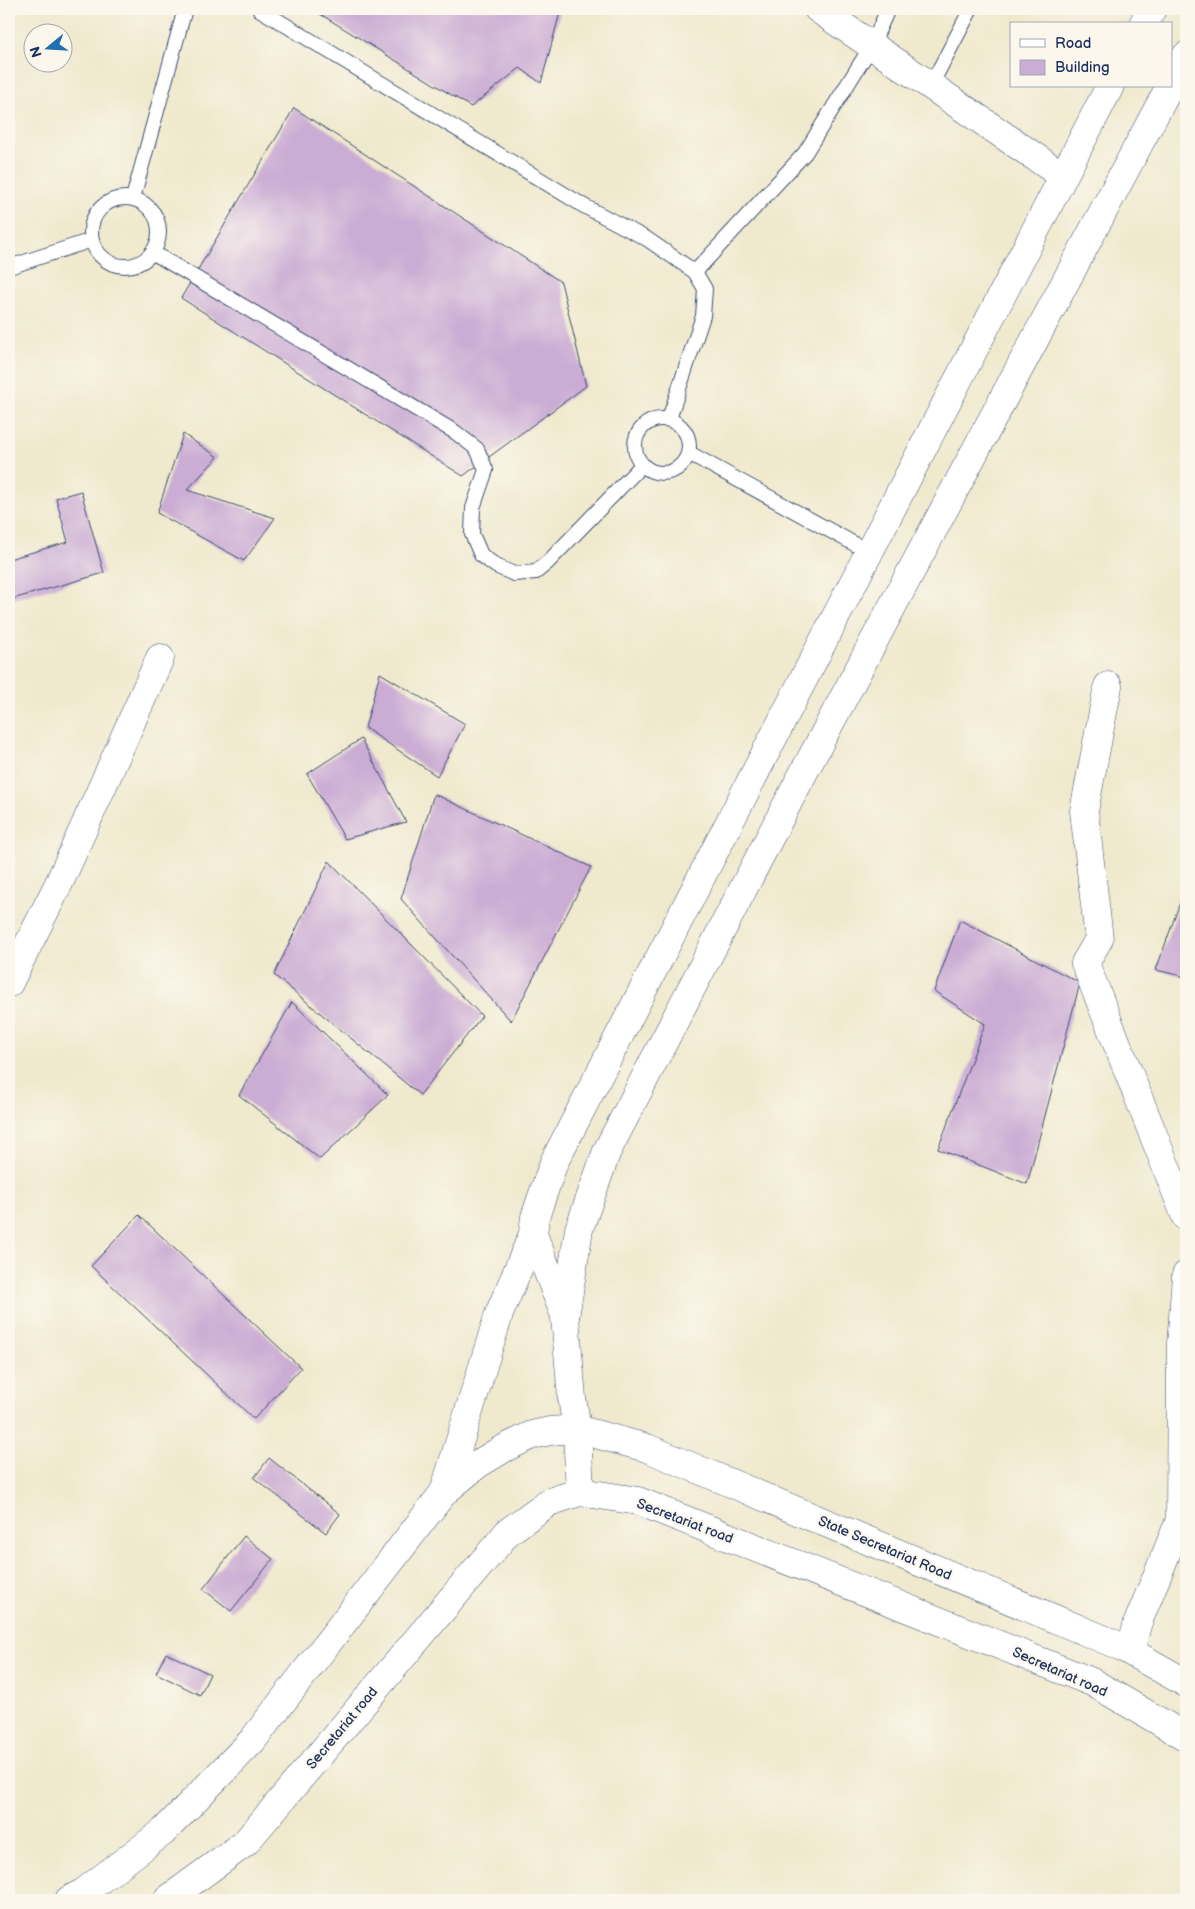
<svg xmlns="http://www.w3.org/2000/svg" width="1195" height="1909" font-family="'Balsamiq Sans',sans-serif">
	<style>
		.building { fill: #caacd4 }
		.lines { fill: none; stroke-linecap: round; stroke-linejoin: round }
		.service-casing { stroke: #3b4b6f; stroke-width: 16 }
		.minor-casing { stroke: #3b4b6f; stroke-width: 29 }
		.tertiary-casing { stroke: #3b4b6f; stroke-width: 29 }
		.service { stroke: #fff; stroke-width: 14 }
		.minor { stroke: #fff; stroke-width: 28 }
		.tertiary { stroke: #fff; stroke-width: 28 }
		.labels { text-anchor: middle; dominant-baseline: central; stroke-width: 4.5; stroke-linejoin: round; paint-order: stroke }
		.street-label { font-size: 14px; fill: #1b2f5e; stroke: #fbf7ec }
	</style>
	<rect width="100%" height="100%" fill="#fbf7ec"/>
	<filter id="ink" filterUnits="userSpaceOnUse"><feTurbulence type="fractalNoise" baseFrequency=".02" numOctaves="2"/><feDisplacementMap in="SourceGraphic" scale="10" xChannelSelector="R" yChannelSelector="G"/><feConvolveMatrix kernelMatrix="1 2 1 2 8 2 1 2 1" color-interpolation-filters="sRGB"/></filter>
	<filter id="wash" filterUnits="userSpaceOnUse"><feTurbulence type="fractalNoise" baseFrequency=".0096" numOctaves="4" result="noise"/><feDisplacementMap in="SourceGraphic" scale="20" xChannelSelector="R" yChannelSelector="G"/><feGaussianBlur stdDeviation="1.12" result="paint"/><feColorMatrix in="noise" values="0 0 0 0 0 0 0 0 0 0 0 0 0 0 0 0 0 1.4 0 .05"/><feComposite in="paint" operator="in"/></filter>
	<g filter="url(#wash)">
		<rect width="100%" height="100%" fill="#efe9cd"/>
		<g id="blocks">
			<g class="building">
				<path d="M312 9H561L541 83 520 68 471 107Z"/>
				<path d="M294 108 561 282 586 386 463 476 181 298Z"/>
				<path d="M183 434 218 457 187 490 275 518 244 561 157 513Z"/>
				<path d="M81 491 104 573 9 600V559L68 542 56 498Z"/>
				<path d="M380 673 465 724 437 776 365 728Z"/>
				<path d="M361 739 406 822 345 839 307 774Z"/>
				<path d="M434 794 591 867 511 1021 401 899Z"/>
				<path d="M329 861 482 1016 420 1095 274 975Z"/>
				<path d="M1186 886V977L1156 970Z"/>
				<path d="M960 920 1080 983 1027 1184 938 1149 985 1024 934 991Z"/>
				<path d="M292 1002 388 1095 320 1159 239 1095Z"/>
				<path d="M139 1215 301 1368 254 1419 91 1266Z"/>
				<path d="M269 1458 340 1514 326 1533 254 1478Z"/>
				<path d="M244 1536 273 1559 231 1611 203 1589Z"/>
				<path d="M166 1653 210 1674 200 1695 156 1673Z"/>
			</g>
		</g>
	</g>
	<g filter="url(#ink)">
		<use href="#blocks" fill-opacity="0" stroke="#3b4b6f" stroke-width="1"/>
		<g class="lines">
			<g class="service-casing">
				<g id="service">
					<path d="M259 9 584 206 647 239 695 272 705 289 703 316 669 419"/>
					<path d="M930 87 971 9"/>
					<path d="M133 198 185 9"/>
					<circle cx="125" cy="232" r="34"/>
					<path d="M152 252 455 432 477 449 486 470 473 508 472 534 481 555 496 566 514 574 536 572 548 562 642 465"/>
					<path d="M9 267 92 240"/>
					<path d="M695 272 805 153 872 45 888 9"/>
					<circle cx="662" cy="446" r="27"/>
					<path d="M689 453 869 552"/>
				</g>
			</g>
			<g class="minor-casing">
				<g id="minor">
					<path d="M818 9 1063 176"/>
					<path d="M1108 686 1084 811 1099 939 1085 963 1186 1217"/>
					<path d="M9 983 60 881 160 658"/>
					<path d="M1130 1651 1138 1622 1180 1520 1181 1344 1186 1275"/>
				</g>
			</g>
			<g class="tertiary-casing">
				<g id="tertiary">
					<path d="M1143 24 1152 9"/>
					<path d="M1171 84 1186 56"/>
					<path d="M533 1234 565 1316"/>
					<path d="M444 1492 499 1314 533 1234 535 1217 554 1162 1110 86"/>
					<path d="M580 1492 577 1429 572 1398 565 1317 579 1229 607 1151 797 785 1170 86"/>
					<path d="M69 1900 84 1892 163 1832 252 1741 444 1492 478 1464 503 1449 532 1435 550 1431 577 1429 647 1448 1122 1647 1186 1683"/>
					<path d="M167 1900 245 1843 508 1532 549 1502 580 1492 638 1501 1092 1682 1186 1737"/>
				</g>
			</g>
			<use href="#service" class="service"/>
			<use href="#minor" class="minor"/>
			<use href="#tertiary" class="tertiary"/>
		</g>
	</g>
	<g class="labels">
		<g class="street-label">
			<text transform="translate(685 1521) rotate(21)">Secretariat road</text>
			<text transform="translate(885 1548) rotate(23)">State Secretariat Road</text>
			<text transform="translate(1060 1672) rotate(24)">Secretariat road</text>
			<text transform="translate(342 1728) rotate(-50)">Secretariat road</text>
		</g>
	</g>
	<rect width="1195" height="1909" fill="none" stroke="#fbf7ec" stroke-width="30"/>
	<rect x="1010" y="22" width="162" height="65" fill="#fbf7ec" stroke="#a1a7b3"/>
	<rect x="1020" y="39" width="25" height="8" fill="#ffffff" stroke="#a1a7b3"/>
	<text x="1055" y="48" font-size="15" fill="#1b2f5e">Road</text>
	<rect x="1020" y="60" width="25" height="15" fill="#caacd4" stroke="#a1a7b3"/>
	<text x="1055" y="72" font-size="15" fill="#1b2f5e">Building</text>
	<g transform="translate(48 48) rotate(252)"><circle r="24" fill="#fbf7ec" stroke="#a1a7b3"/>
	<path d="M0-4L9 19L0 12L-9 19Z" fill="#1f6fb2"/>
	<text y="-8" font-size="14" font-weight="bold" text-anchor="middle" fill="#1b2f5e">N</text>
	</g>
</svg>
